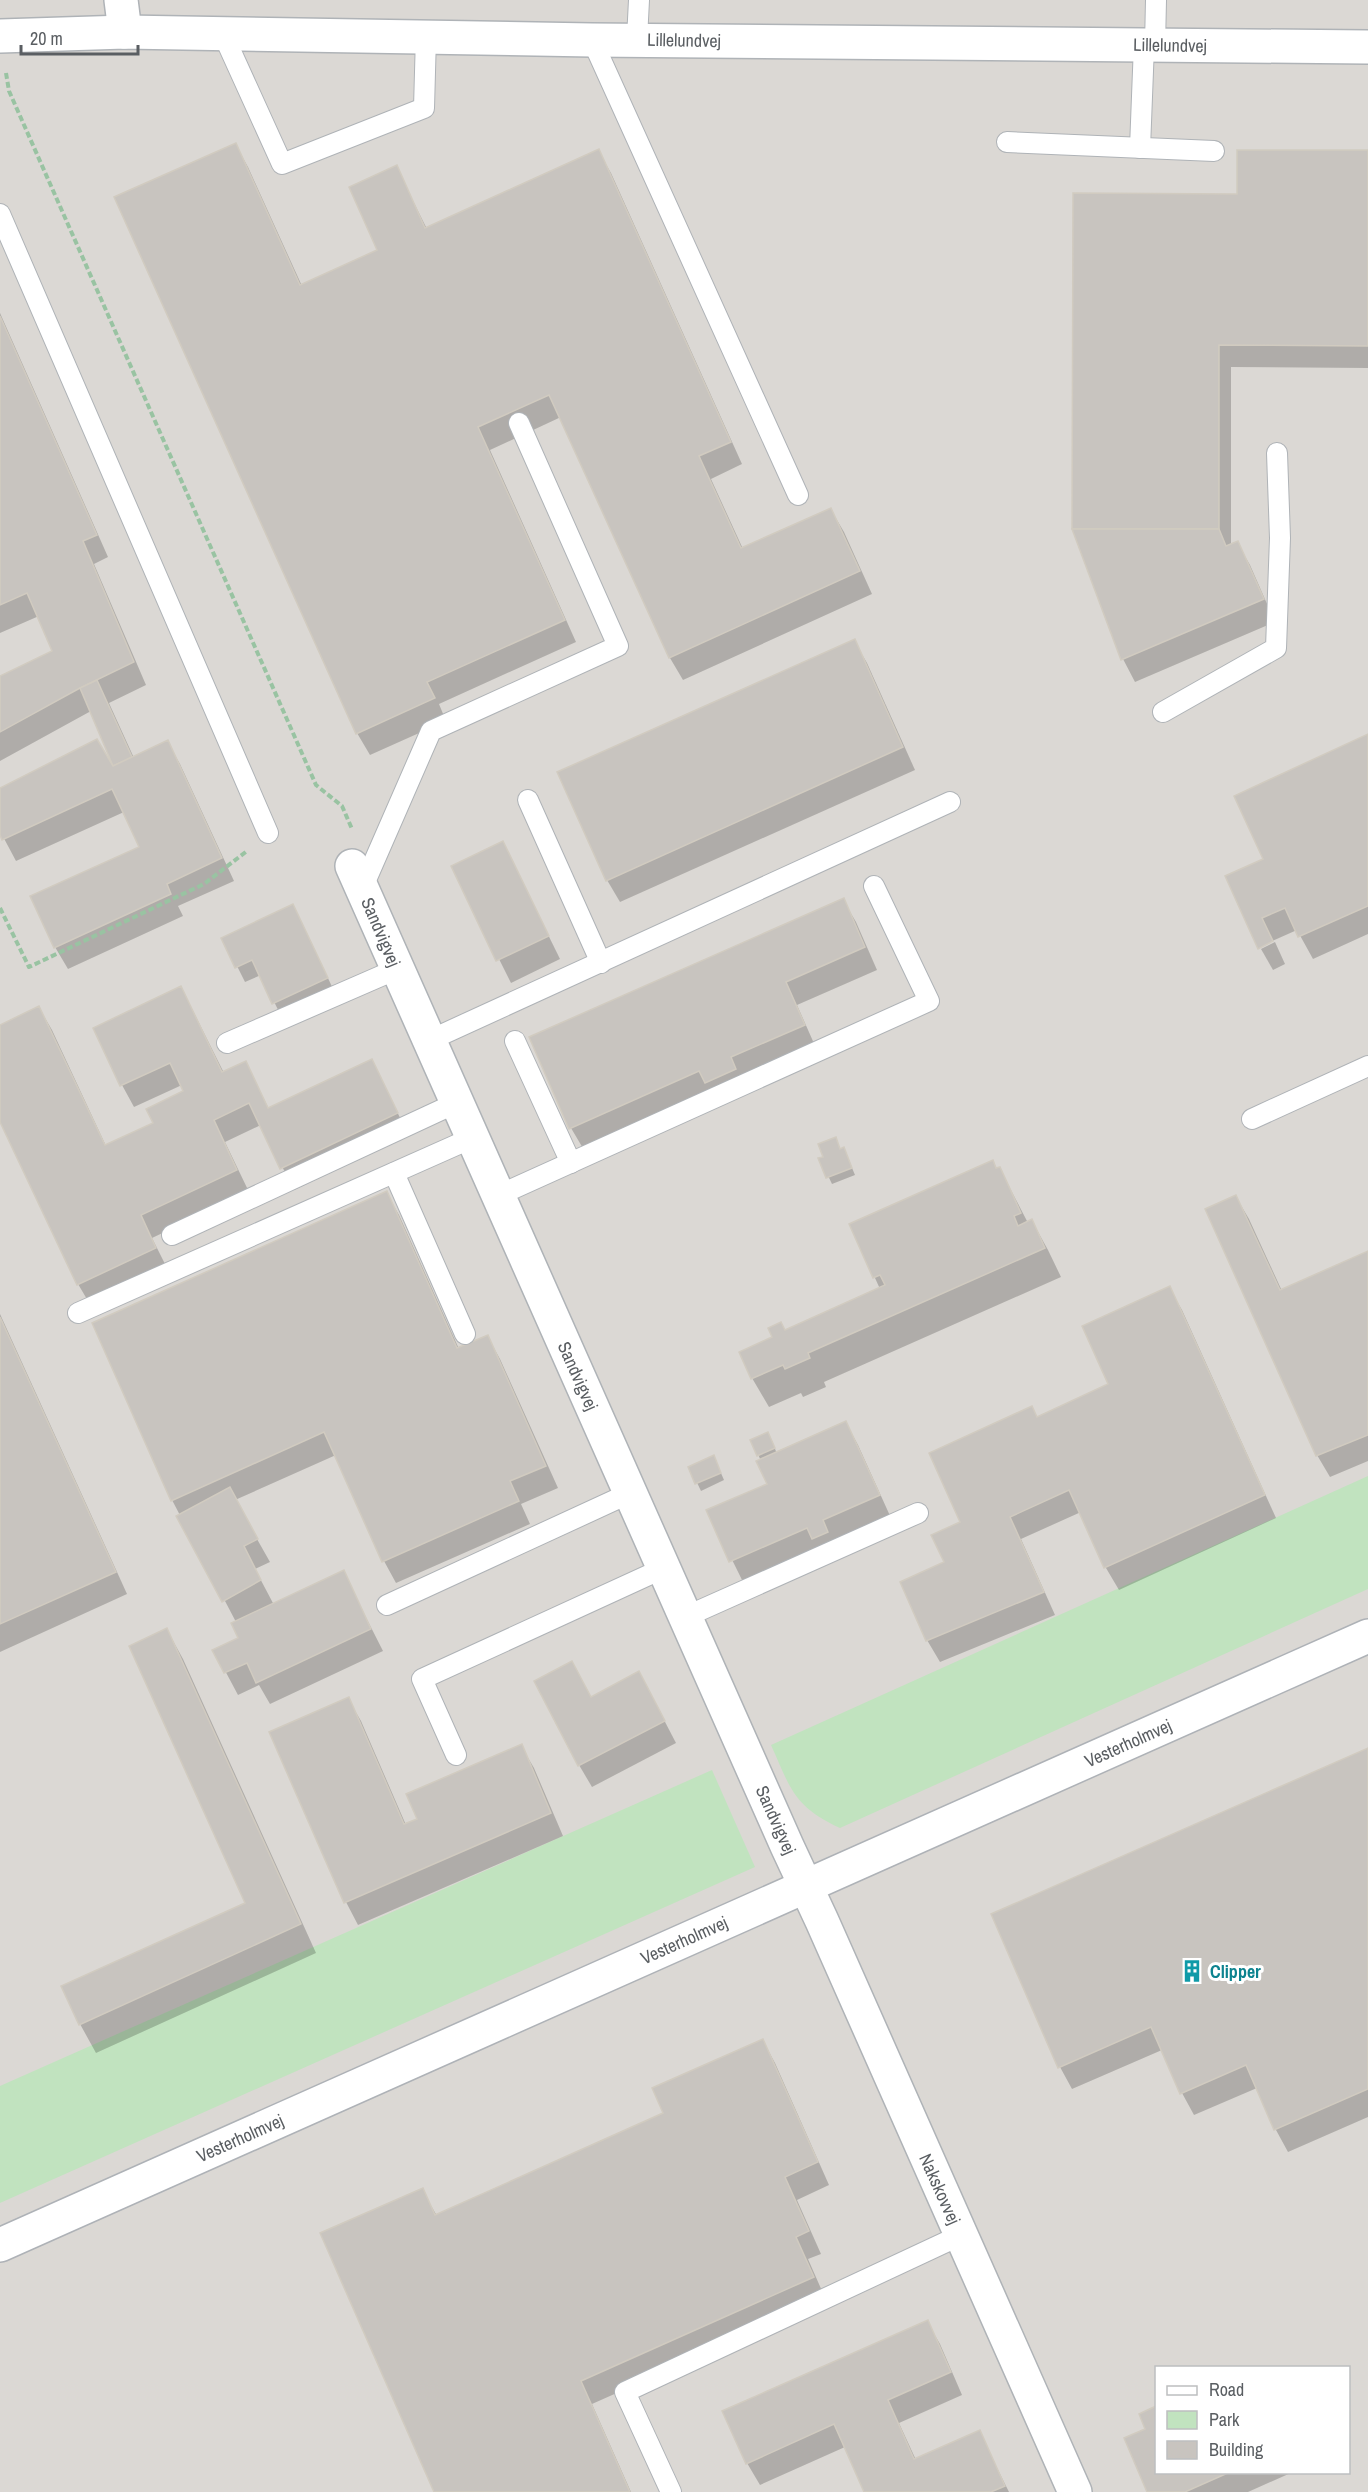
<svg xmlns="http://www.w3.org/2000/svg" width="1368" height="2492" font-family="'Archivo Narrow',sans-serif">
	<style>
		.industrial { fill: #dbd8d4; fill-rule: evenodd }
		.green { fill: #c1e3bf }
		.shadow { fill: #0003 }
		.building { fill: #c8c4bf; stroke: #d1cbc0; stroke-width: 1.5 }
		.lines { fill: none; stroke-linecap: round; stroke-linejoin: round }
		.lane-casing { stroke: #afb3b7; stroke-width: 22 }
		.street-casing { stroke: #afb3b7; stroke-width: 36 }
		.secondary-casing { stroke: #aeb2b7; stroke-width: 36 }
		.path { stroke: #99c3a2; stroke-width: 4; stroke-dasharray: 6 3; stroke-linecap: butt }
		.lane { stroke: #fff; stroke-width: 20 }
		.street { stroke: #fff; stroke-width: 33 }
		.secondary { stroke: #fff; stroke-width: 33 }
		.labels { text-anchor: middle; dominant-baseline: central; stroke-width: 6; stroke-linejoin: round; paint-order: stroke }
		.street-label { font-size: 18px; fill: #5a5e62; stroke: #fff }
		.culture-label { font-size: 18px; font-weight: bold; fill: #0d838f; stroke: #fff; text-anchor: start }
	</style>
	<rect width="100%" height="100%" fill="#ece9e2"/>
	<path class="industrial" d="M0 0H1368V2492H0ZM1156 2368H1348V2472H1156Z"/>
	<g class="green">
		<path d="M1368 1476V1589L840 1828C793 1806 791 1789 771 1745Z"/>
		<path d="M712 1770 755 1867 0 2203V2086Z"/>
	</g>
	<g class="shadow">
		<path d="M235 144 248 167 302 286 379 251 396 167 427 229 598 151 611 173 742 464 711 479 743 549 831 510 844 532 872 594 683 680 670 658 561 417 490 450 576 642 439 704 446 721 370 755 357 733Z"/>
		<path d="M1368 152V368L1231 367V546L1237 543 1250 565 1275 622 1135 682 1123 659 1074 528 1239 195Z"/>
		<path d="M0 313 108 557 94 564 146 685 109 703 134 758 167 742 180 764 234 881 178 906 183 916 68 969 55 947 141 847 124 812 16 861 0 831V790L115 766 91 711 0 761V677L54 652 39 616 0 633Z"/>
		<path d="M854 641 867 663 915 770 620 902 607 880Z"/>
		<path d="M1368 736V934L1313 959 1297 930 1259 947 1265 860Z"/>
		<path d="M503 843 560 959 511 983 453 867Z"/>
		<path d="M843 900 856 922 877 970 797 1005 816 1048 584 1150 571 1128 531 1038Z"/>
		<path d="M301 921 335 993 282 1018 261 975 245 982 223 938Z"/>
		<path d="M1275 942 1285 964 1273 970 1261 949Z"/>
		<path d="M181 987 224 1073 245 1063 269 1109 372 1061 409 1136 294 1190 261 1125 225 1142 249 1192 152 1238 168 1270 91 1306 78 1284 0 1118V1027L39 1008 52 1030 106 1146 155 1124 185 1092 182 1085 134 1107 122 1085Z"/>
		<path d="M835 1139 841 1150 847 1156 855 1175 832 1184 820 1159 825 1158Z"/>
		<path d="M1000 1169 1028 1223 1032 1221 1048 1250 1061 1277 824 1382 826 1387 803 1397 801 1393 769 1407 752 1378 785 1331 880 1289 851 1225Z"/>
		<path d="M386 1193 399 1215 459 1349 487 1336 500 1359 558 1488 521 1504 530 1524 396 1583 384 1561 336 1455 235 1500 270 1562 255 1569 274 1605 343 1572 383 1651 270 1704 259 1685 238 1695 214 1650 240 1638 236 1622 172 1500Z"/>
		<path d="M1236 1197 1249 1219 1282 1291 1368 1253V1461L1330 1477 1317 1455Z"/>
		<path d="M1169 1288 1182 1310 1276 1518 1119 1590 1106 1568 1081 1512 1021 1539 1055 1615 940 1662 927 1640 946 1563 962 1522 1037 1418 1110 1385Z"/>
		<path d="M0 1314 127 1594 0 1652Z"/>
		<path d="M846 1423 858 1445 891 1518 744 1584 708 1511 769 1484 761 1461 752 1441H772L777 1454Z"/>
		<path d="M717 1464 724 1480 701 1491 690 1468Z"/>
		<path d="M167 1630 183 1659 316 1953 96 2053 80 2024 247 1904Z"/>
		<path d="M651 1695 676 1743 592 1787 579 1765 591 1698Z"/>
		<path d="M348 1699 361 1721 406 1825 419 1820 521 1746 534 1768 563 1836 358 1925 346 1902 271 1732Z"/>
		<path d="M1368 1750V2117L1288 2152 1276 2130 1257 2088 1194 2115 1182 2093 1162 2050 1072 2089 1060 2067Z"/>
		<path d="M763 2041 775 2063 829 2185 797 2200 821 2254 808 2259 826 2300 592 2404 631 2492H435L422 2190 437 2216 665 2114Z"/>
		<path d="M927 2322 940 2344 962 2395 899 2423 916 2460 979 2432 1009 2492H866L845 2447 760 2485 747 2463Z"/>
		<path d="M1156 2407V2472H1293L1248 2492H1149L1147 2429 1141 2415Z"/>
	</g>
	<g class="building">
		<path d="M236 143 300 285 377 250 349 187 397 165 425 228 599 149 731 442 699 456 741 548 831 508 860 571 669 658 549 395 478 427 565 620 427 682 435 698 356 734 114 197Z"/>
		<path d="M1237 150H1368V346L1219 345V529H1072L1073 193 1237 194Z"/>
		<path d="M0 316 97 535 83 541 134 662 80 688 0 732V676L52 651 27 593 0 605Z"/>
		<path d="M1072 529H1219L1226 546 1238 541 1264 599 1121 660Z"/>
		<path d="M855 639 903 747 606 881 557 772Z"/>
		<path d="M97 680 132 757 113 766 80 688Z"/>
		<path d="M1368 734V906L1298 937 1285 908 1262 918 1273 941 1258 949 1225 876 1263 859 1234 796Z"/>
		<path d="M97 739 113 766 168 740 222 858 167 884 171 894 54 948 30 896 139 847 112 789 2 840 0 835V788Z"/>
		<path d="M503 841 549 936 496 961 451 866Z"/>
		<path d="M844 898 865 947 786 982 805 1025 731 1057 736 1069 705 1083 699 1071 569 1129 529 1037Z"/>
		<path d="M293 904 328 978 272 1004 252 960 235 968 221 938Z"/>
		<path d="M181 986 222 1072 246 1061 268 1108 372 1059 398 1113 280 1169 249 1103 214 1120 237 1170 141 1215 156 1248 77 1285 0 1122V1025L39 1006 105 1145 153 1123 146 1109 183 1091 170 1063 120 1086 93 1028Z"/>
		<path d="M836 1137 840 1149 844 1147 852 1168 826 1178 818 1158 823 1157 818 1144Z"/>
		<path d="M993 1160 996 1168 1000 1167 1021 1213 1014 1216 1018 1226 1032 1219 1045 1248 808 1353 810 1358 785 1369 783 1365 751 1379 739 1352 772 1337 768 1328 781 1322 785 1330 885 1285 880 1275 873 1278 849 1224Z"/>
		<path d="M387 1191 457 1348 488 1335 546 1466 510 1481 519 1501 382 1562 324 1432 171 1501 92 1323Z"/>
		<path d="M1236 1195 1280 1290 1368 1251V1435L1316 1456 1205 1209Z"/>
		<path d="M1170 1286 1265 1495 1104 1568 1069 1490 1010 1517 1044 1592 926 1641 900 1582 944 1562 931 1535 960 1522 929 1453 1032 1406 1037 1417 1108 1384 1082 1326Z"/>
		<path d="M0 1317 116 1572 0 1624Z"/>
		<path d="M846 1421 880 1495 823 1520 828 1532 812 1539 807 1528 729 1562 706 1510 767 1484 756 1461Z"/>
		<path d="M768 1432 775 1448 757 1456 750 1440Z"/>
		<path d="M714 1455 721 1473 695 1484 688 1467Z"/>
		<path d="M230 1487 258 1539 244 1546 261 1580 222 1602 176 1516Z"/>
		<path d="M344 1570 371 1629 256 1683 247 1663 224 1673 212 1650 238 1638 231 1623Z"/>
		<path d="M167 1628 301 1924 79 2025 61 1986 245 1903 129 1646Z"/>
		<path d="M572 1661 591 1697 639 1671 665 1721 578 1766 534 1681Z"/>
		<path d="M349 1697 404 1824 417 1819 406 1794 522 1744 551 1813 344 1903 269 1732Z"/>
		<path d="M1368 1748V2089L1274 2130 1246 2065 1180 2094 1151 2027 1058 2068 991 1914Z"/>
		<path d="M763 2039 818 2162 785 2177 809 2231 796 2237 814 2277 581 2381 630 2492H434L320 2233 423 2188 435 2215 663 2113 652 2088Z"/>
		<path d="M928 2320 951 2372 888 2400 914 2459 980 2430 1005 2486 991 2492H864L834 2424 746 2464 722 2411Z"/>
		<path d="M1156 2406V2472H1230L1185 2492H1147L1124 2438 1145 2429 1139 2414Z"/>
	</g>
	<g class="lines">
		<g class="lane-casing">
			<g id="lane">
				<path d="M223 34 282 164 424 108 426 36"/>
				<path d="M637 39 639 0"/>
				<path d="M592 40 798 495"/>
				<path d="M1155 45 1156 0"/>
				<path d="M1007 142 1214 151"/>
				<path d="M1140 148 1144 45"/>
				<path d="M0 214 268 833"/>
				<path d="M1163 712 1276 648 1280 538 1277 453"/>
				<path d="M528 800 601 963"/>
				<path d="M362 889 431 731 618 646 519 423"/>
				<path d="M428 1041 950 802"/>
				<path d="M515 1041 571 1163"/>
				<path d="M227 1043 397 969"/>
				<path d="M1252 1119 1368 1066"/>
				<path d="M394 1173 465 1334"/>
				<path d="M497 1196 929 1001 874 886"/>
				<path d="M172 1235 456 1103"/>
				<path d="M78 1313 472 1138"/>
				<path d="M387 1605 630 1493"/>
				<path d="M685 1617 918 1513"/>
				<path d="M456 1755 422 1679 664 1568"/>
				<path d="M671 2492 625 2392 961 2235"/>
			</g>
		</g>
		<g class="street-casing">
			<g id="street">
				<path d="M121 0 125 32"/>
				<path d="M0 36 125 32 592 40 1368 47"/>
				<path d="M352 866 787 1846 822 1921 1075 2492"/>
			</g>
		</g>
		<g class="secondary-casing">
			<path id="secondary" d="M0 2245 1368 1636"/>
		</g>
		<g class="path">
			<path d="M6 73 9 91 316 785 342 806 352 829"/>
			<path d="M0 908 29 967 204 884 247 851"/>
		</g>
		<use href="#lane" class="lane"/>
		<use href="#street" class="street"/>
		<use href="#secondary" class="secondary"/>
	</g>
	<defs>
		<g id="building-bare" transform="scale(1.8)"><path d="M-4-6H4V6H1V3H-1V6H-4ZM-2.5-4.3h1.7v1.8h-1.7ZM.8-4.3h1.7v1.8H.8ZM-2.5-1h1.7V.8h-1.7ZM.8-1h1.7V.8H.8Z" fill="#0f9aa8" stroke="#fff" stroke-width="2.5" paint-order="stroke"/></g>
	</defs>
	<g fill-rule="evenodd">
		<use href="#building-bare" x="1192" y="1971"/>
	</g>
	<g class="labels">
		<g class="street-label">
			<text transform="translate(684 40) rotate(1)">Lillelundvej</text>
			<text transform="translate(1170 45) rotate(1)">Lillelundvej</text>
			<text transform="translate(381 932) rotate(67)">Sandvigvej</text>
			<text transform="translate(578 1376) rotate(66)">Sandvigvej</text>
			<text transform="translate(1128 1743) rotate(-24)">Vesterholmvej</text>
			<text transform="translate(776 1820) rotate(66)">Sandvigvej</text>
			<text transform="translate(684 1940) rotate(-24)">Vesterholmvej</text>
			<text transform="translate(240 2138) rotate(-24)">Vesterholmvej</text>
			<text transform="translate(940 2189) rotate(66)">Nakskovvej</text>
		</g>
		<g class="culture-label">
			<text x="1210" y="1971">Clipper</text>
		</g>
	</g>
	<rect x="1155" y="2366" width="195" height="108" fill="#ffffff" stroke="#bdbfc0" stroke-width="1.5"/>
	<rect x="1167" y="2386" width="30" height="9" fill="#ffffff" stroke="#bdbfc0" stroke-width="1.5"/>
	<text x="1209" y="2396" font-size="18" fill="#5a5e62">Road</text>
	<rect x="1167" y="2411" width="30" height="18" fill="#c1e3bf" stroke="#bdbfc0" stroke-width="1.5"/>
	<text x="1209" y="2426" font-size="18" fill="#5a5e62">Park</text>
	<rect x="1167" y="2441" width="30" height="18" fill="#c8c4bf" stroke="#bdbfc0" stroke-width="1.5"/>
	<text x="1209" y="2456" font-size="18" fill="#5a5e62">Building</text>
	<path d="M21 45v9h117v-9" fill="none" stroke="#5a5e62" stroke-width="3"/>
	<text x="30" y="45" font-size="18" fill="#5a5e62" stroke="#ffffff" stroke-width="4.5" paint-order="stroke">20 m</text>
</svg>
